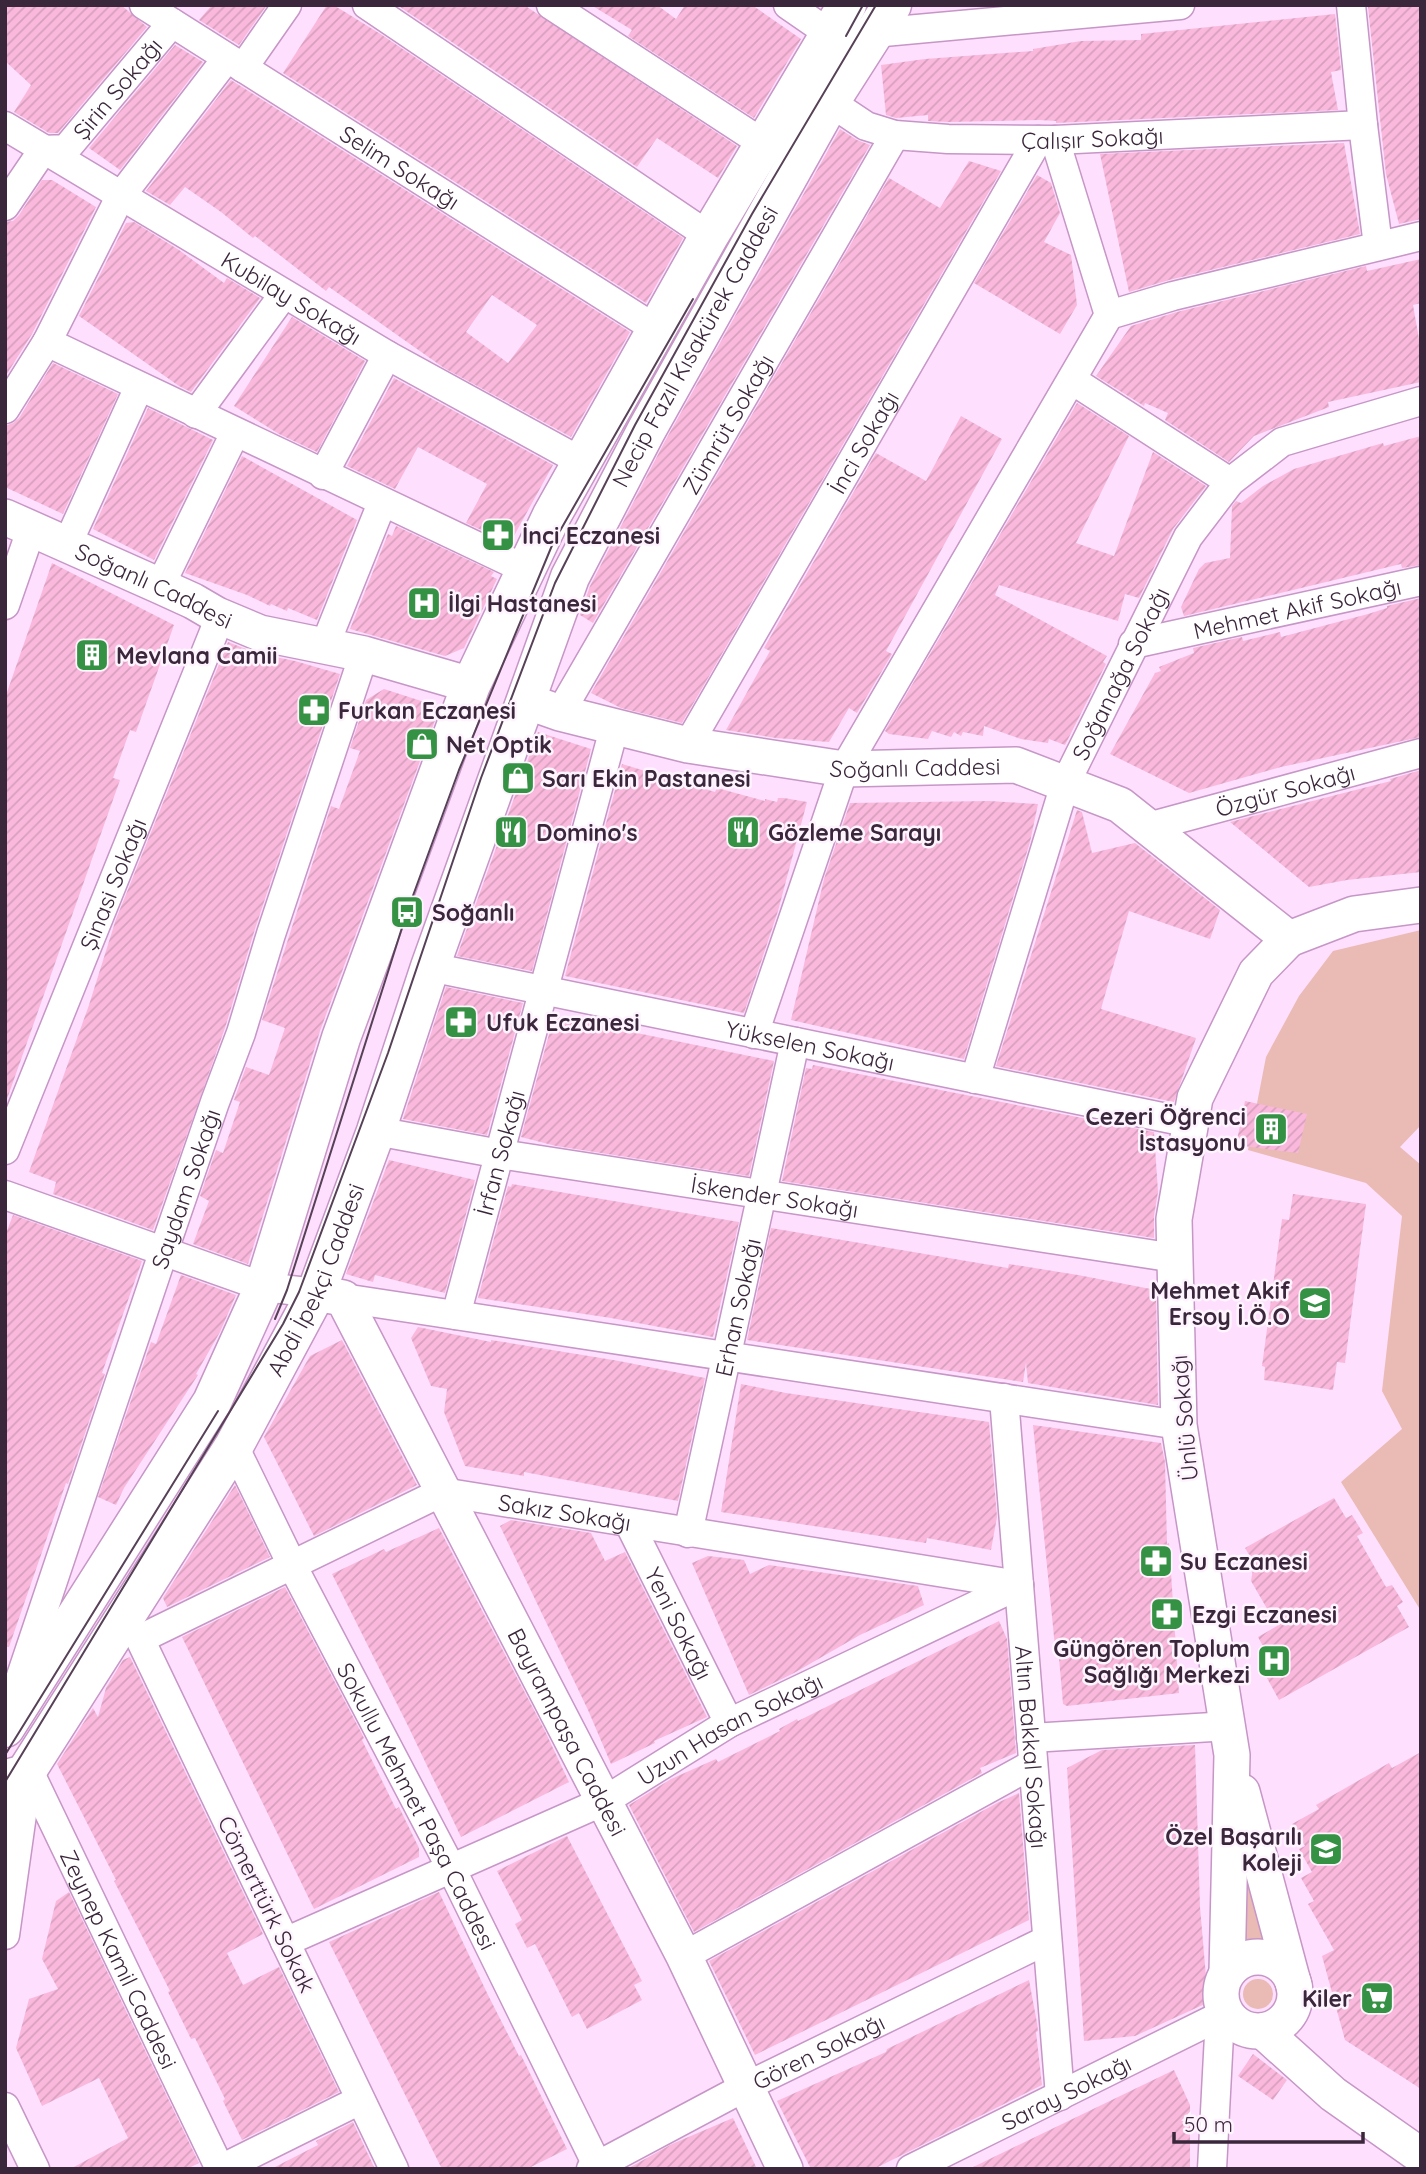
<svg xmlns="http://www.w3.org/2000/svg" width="1426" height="2174" font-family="Quicksand,sans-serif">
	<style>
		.green { fill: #eabab4 }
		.building { fill: url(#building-hatch); fill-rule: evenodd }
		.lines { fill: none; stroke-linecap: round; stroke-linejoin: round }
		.minor-casing { stroke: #c696c7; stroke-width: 31 }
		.tertiary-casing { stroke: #c696c7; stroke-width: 38 }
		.secondary-casing { stroke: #c696c7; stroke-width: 41 }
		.minor { stroke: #fff; stroke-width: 28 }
		.tertiary { stroke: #fff; stroke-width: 35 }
		.secondary { stroke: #fff; stroke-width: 38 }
		.tram { stroke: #574157; stroke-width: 2 }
		.labels { text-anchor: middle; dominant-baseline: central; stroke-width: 5; stroke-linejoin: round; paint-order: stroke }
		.street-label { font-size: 23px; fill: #3b273b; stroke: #fef4fe }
		.poi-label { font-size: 23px; font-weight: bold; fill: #3b273b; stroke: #fef4fe; text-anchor: start }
	</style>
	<defs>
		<pattern id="building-hatch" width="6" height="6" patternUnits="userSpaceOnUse" patternTransform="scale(1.75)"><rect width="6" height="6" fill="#fab9dc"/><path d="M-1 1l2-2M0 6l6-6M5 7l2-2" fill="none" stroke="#d79fbe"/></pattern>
	</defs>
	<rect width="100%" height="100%" fill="#fedffe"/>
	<g class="green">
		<path d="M1421 930V1125L1400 1147 1421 1165V1611L1341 1482 1402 1429 1382 1391 1402 1216 1366 1183 1248 1150 1266 1057 1299 996 1333 951Z"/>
		<path d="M1237 1795 1269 1949 1251 1950 1240 1955Z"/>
		<circle cx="1258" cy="1994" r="15"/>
	</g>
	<g class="building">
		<path d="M5 5H121L147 27 58 133H49L14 112 31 85 5 61Z"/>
		<path d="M212 5H267L239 45 199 20Z"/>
		<path d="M327 5H333L345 12 382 35 683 238 646 303 283 73Z"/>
		<path d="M401 5H524L737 146 718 178 657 138 637 167 400 7Z"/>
		<path d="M591 5H657L676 19 685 5H752L801 39 754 118 628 36 632 30Z"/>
		<path d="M1421 6V219L1399 224 1386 174 1368 7Z"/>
		<path d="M1335 14 1341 70 1331 72 1338 110 1056 123V121L1039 120 949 122 928 121V115L896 118 886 115 881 65 925 59 1033 51V49L1081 41 1141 40V34Z"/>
		<path d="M175 45 203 62 120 170 89 148Z"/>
		<path d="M231 80 630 332 571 437 444 368 329 287 326 291 255 236 253 238 221 212 185 187 170 205 146 191ZM492 295 537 325 508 363 466 332Z"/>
		<path d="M840 129 857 140 870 145 593 623 580 615 590 586 665 441Z"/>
		<path d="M1344 143 1360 234 1169 280 1129 292 1100 154Z"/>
		<path d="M969 161 1001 171 682 723 621 708 591 693 889 178 940 208Z"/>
		<path d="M1037 175 1051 183 1060 213 1044 242 1071 255 1077 305 1060 334 974 283Z"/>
		<path d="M42 180H52L96 207 32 334 5 377V222L13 221 19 215Z"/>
		<path d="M134 222 179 250 224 283 227 278 260 298 191 392 179 386 79 316 126 223Z"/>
		<path d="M1421 259V303L1413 305 1421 350V382L1328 402 1329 407 1254 436 1229 462 1165 420 1168 413 1145 403 1144 406 1096 376 1131 326 1177 312 1366 266 1367 271Z"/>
		<path d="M292 317 365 361 317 452 279 434 234 406Z"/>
		<path d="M53 363 118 394 63 514 5 487V426L13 423 19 418Z"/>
		<path d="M394 378 553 465 510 543 466 523 487 484 418 447 395 489 347 466Z"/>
		<path d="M1077 403 1129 436 1076 543 1114 556 1153 452 1206 486 1173 529 1139 598 1125 594 1118 621 999 585 995 595 1107 656 1103 662 1106 664 1065 745 1049 739 1048 743 1021 739 984 726 983 736 963 732 961 736 954 732 951 737 932 731 928 739 889 734 885 731Z"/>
		<path d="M148 408 213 440 154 560 93 529Z"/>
		<path d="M961 416 1002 439 886 651 892 654 857 713 849 708 829 742 776 738 726 730 770 651 764 648 876 453 926 481Z"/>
		<path d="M1421 436V565L1402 568 1401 564 1184 616 1181 607 1199 569 1205 563 1230 558 1232 506 1236 501 1241 503 1263 486 1294 469 1383 443 1384 446Z"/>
		<path d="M242 456 357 520 317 620 288 608 287 611 271 604 270 606 247 595 185 573Z"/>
		<path d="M396 526 494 572 491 576 497 579 464 648 445 656 350 629 388 534 392 536Z"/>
		<path d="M52 563 174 625 136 732 130 730 113 778 120 780 7 1099H5V698Z"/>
		<path d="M1421 598V737L1281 767 1189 793 1110 754 1155 673 1161 671 1159 667 1194 653 1193 648 1242 637 1243 641 1280 632 1281 637 1368 614 1387 608V606Z"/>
		<path d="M228 642 256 653 295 661 340 674 255 929 225 1028 153 1230 53 1194 56 1182 29 1172 89 1005 116 919Z"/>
		<path d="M384 689 440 707 320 1031 248 1264 193 1244 209 1201 200 1196 216 1150 223 1153 240 1102 234 1100 246 1067 269 1075 285 1028 262 1020 331 806 339 809 360 751 350 748 366 700Z"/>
		<path d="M538 732 591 749 532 971 457 956Z"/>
		<path d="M622 764 715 792 717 788 765 801V799L777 802 778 798H784L807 802 778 911 744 1013 565 976Z"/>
		<path d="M1421 770V872L1347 880 1309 887 1230 822 1391 781 1390 779Z"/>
		<path d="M989 801 1038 804 1030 842 964 1059 791 1020 824 879 850 803Z"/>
		<path d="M1077 810 1082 812 1092 853 1135 843 1220 910 1210 939 1129 911 1101 1009 1196 1038 1174 1102 996 1066Z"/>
		<path d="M446 987 523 1003 487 1135 403 1119Z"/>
		<path d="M554 1016 774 1061 749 1176 556 1146 521 1137Z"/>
		<path d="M813 1065 1154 1132 1158 1192 1154 1216V1238L782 1181 806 1068 812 1069Z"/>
		<path d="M1245 1101 1307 1114 1298 1153 1236 1145Z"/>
		<path d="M389 1160 475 1180 445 1293 375 1275 373 1282 346 1274Z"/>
		<path d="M512 1184 739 1222 713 1337 611 1318 478 1298 508 1186 511 1187Z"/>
		<path d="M1293 1194 1366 1204 1345 1363 1337 1362 1333 1390 1264 1380 1265 1367 1262 1366 1282 1219 1289 1220Z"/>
		<path d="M13 1215 142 1261 102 1373 105 1374 68 1484 66 1483 9 1647H5V1236Z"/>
		<path d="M771 1228 1008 1268 1009 1264 1078 1275 1156 1290 1158 1405 1028 1383 1026 1363 1023 1382 747 1340Z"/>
		<path d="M181 1275 236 1295 220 1332 196 1374 198 1375 124 1488 116 1505 98 1497 151 1342 156 1344Z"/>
		<path d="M418 1327 491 1342V1340L619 1361 705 1378 678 1501 524 1472V1476L465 1466 444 1412 447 1389 431 1386 411 1338Z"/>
		<path d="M342 1340 417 1485 314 1536 264 1437 310 1356Z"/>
		<path d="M741 1384 786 1393 989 1422 997 1517 991 1550 927 1538 926 1543 721 1512Z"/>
		<path d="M1033 1425 1161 1443 1165 1462 1167 1544 1169 1543 1179 1693 1067 1706 1063 1704 1058 1647H1055Z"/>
		<path d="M235 1485 270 1557 167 1607 163 1598Z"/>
		<path d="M1334 1498 1346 1518 1352 1515 1363 1533 1357 1536 1386 1587 1392 1585 1403 1602 1397 1606 1409 1627 1279 1700 1261 1667 1265 1650 1258 1637 1277 1626 1251 1581 1254 1563 1245 1548Z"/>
		<path d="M511 1520 591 1533 605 1561 625 1552 707 1717 654 1741 655 1743 611 1764 588 1710 500 1526Z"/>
		<path d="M439 1528 545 1731 569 1782 461 1837 409 1728 332 1574 384 1549 386 1552Z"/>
		<path d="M708 1556 744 1560 750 1574 769 1565 918 1586 924 1605 860 1635 794 1673 749 1695 692 1563Z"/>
		<path d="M285 1587 361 1732 364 1738 362 1740 396 1809 399 1807 419 1848V1857L314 1909 182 1637Z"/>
		<path d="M999 1621 1007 1639 1016 1753 980 1768 982 1773 694 1932 629 1805 671 1779 716 1759 718 1762 780 1731 779 1729 797 1719 798 1721Z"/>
		<path d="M130 1657 263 1934 227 1953 243 1985 279 1967 339 2092 242 2140 223 2101 225 2099 195 2038 191 2039 168 1992 170 1991 114 1881 116 1880 57 1764 93 1708 98 1717 106 1688 123 1660Z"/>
		<path d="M1195 1745 1200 1907 1208 2000 1207 2003 1135 2036 1084 2041 1067 1768 1102 1750Z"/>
		<path d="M1421 1752V2089L1345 2040 1322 1956 1334 1950 1308 1904 1314 1901 1301 1878 1312 1872 1299 1849 1305 1846 1292 1824 1319 1809 1316 1805 1389 1763 1392 1768Z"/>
		<path d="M1019 1793 1029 1920 755 2055 709 1961 997 1803Z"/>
		<path d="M567 1836 642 1981 634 1985 642 2000 587 2029 579 2013 572 2017 535 1944 527 1948 515 1924 522 1920 497 1871Z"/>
		<path d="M69 1892 199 2163 187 2169H70L128 2138 99 2078 42 2106 16 2048 29 1999 58 1989 42 1959 56 1901Z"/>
		<path d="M439 1892 488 1995 519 2056 521 2055 567 2149 527 2169H442L329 1942Z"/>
		<path d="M1029 1980 1037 2023 1038 2031 1036 2032 1042 2085 874 2169H811L777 2101 886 2052 887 2049Z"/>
		<path d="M1253 2054 1287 2080 1273 2100 1238 2076Z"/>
		<path d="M1174 2070 1190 2105V2169H969Z"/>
		<path d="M733 2118 757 2169H627L672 2144Z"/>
		<path d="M353 2122 374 2167 370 2169H271L318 2145 316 2141Z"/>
	</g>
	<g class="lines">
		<g class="minor-casing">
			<g id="minor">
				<path id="s1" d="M144 5 656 329"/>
				<path d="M367 5 709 236"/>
				<path d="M551 5 764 144"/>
				<path d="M788 5 830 34 873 33 1180 5"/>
				<path d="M1351 5 1363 125 1378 246"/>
				<path d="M243 68 287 5"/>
				<path id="s2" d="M830 102 866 126 895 135 948 139 1055 140 1363 125"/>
				<path id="s3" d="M5 126 387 355 582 462"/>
				<path d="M1055 140 1109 315"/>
				<path id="s4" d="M5 206 43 150 66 149 172 23"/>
				<path d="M47 342 525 569"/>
				<path d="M1072 380 1230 482"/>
				<path d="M5 409 47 342 120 197 227 58"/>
				<path d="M196 414 284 294"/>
				<path d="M323 475 387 355"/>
				<path d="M67 545 139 387"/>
				<path d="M160 586 235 433"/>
				<path d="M5 605 31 530"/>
				<path id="s5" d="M1133 644 1421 581"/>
				<path d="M325 645 382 503"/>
				<path id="s6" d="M560 713 895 135"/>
				<path id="s7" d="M688 745 1038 140"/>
				<path id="s8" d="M1148 827 1421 753"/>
				<path id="s9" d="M430 967 1191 1123"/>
				<path d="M754 1034 844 769 1109 315 1173 296 1421 236"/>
				<path id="s10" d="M975 1079 1065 784 1188 537 1230 482 1282 442 1421 401"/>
				<path id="s11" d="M376 1131 500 1154 1175 1258"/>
				<path id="s12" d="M5 1150 220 617"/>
				<path d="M5 1195 264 1287 316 1293"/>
				<path d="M343 1298 1179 1425"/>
				<path id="s13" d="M456 1315 615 725"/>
				<path id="s14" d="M1004 1398 1060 2096"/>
				<path id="s15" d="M234 1446 292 1565 452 1870 599 2169"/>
				<path id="s16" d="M629 1523 729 1723"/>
				<path id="s17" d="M688 1533 795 1042"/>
				<path id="s18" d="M16 1691 164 1250 215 1102 241 1033 271 934 364 654"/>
				<path d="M1031 1738 1229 1726"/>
				<path id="s19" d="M13 1772 28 1769 220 2169"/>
				<path d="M5 1935 27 1779"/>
				<path id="s20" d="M285 1942 604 1801 729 1723 1019 1585"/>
				<path d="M684 1956 1033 1764"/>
				<path d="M5 2107 35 2169"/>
				<path d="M221 2169 360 2100"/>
				<path id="s21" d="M394 2169 140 1639 442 1492 1019 1585"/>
				<path id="s22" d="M591 2169 745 2087 1047 1940"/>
				<path id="s23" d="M911 2169 1220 2016"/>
				<path d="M1212 2169 1220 2016 1223 2007"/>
			</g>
		</g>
		<g class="tertiary-casing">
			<g id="tertiary">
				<path id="s24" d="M5 517 160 586 193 601 217 615 260 633 364 654 471 685"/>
				<path id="s25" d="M526 701 560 713 688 745 844 769 1016 765 1120 805 1289 939 1354 914 1421 905"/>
				<path id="s26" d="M316 1293 343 1298 684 1956 785 2169"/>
				<path d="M1242 1792 1294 1986"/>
				<circle cx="1258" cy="1994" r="37"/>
				<path d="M1227 1973 1232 1755 1179 1425 1174 1219 1195 1098 1256 973 1289 939"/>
				<path d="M1263 2031 1333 2094 1421 2156"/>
			</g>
		</g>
		<g class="secondary-casing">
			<g id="secondary">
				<path d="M5 1728 212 1402 264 1287 341 1038 471 685 552 515 709 236 847 5"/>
				<path id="s27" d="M5 1808 28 1769 234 1446 316 1293 376 1131 430 967 570 577 646 431 830 102 892 5"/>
			</g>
		</g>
		<use href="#minor" class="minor"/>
		<use href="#tertiary" class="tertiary"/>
		<use href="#secondary" class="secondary"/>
		<g class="tram">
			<path d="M846 36 863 5"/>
			<path d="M275 1319 287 1290 407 912 459 770 553 543 693 299"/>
			<path d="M5 1755 218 1411"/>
			<path d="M5 1782 283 1324 299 1292 388 1053 481 778 555 583 635 425 752 214 876 5"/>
		</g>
	</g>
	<defs>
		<g id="pharmacy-square" transform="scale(1.75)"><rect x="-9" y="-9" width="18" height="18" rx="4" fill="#359143" stroke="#fef4fe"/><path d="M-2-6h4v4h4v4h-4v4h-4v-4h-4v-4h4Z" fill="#fff"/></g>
		<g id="hospital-square" transform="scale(1.75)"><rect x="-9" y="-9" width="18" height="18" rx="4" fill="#359143" stroke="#fef4fe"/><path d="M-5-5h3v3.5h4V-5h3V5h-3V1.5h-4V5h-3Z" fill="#fff"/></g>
		<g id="building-square" transform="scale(1.75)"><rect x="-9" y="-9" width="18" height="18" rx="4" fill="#359143" stroke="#fef4fe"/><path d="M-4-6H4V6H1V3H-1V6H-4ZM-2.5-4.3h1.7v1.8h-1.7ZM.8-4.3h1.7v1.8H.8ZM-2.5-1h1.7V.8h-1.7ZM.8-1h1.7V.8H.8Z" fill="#fff"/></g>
		<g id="shop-square" transform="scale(1.75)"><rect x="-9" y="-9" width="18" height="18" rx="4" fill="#359143" stroke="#fef4fe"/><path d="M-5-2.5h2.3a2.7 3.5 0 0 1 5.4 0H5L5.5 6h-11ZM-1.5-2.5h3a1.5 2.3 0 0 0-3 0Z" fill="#fff"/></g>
		<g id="restaurant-square" transform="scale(1.75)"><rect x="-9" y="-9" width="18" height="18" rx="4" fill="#359143" stroke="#fef4fe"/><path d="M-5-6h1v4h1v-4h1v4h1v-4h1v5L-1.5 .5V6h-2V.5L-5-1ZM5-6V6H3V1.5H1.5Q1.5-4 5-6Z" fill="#fff"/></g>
		<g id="bus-square" transform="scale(1.75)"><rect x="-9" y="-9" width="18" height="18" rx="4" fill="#359143" stroke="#fef4fe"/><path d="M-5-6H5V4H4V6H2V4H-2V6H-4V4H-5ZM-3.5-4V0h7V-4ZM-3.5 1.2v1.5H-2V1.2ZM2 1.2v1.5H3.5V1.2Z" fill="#fff"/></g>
		<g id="school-square" transform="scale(1.75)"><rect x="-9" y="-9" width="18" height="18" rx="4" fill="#359143" stroke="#fef4fe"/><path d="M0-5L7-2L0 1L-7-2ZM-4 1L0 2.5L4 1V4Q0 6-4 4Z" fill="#fff"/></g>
		<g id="supermarket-square" transform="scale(1.75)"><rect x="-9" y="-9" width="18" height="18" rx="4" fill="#359143" stroke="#fef4fe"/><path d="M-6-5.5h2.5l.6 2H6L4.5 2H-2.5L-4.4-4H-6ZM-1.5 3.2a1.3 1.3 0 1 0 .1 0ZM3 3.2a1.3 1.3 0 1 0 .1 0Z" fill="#fff"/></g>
	</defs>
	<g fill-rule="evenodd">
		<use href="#pharmacy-square" x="498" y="535"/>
		<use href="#hospital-square" x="424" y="603"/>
		<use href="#building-square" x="92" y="655"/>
		<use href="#pharmacy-square" x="314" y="710"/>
		<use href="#shop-square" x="422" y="744"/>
		<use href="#shop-square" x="518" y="778"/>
		<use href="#restaurant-square" x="511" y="832"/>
		<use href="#restaurant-square" x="743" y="832"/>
		<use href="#bus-square" x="407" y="912"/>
		<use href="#pharmacy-square" x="461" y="1022"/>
		<use href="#building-square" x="1271" y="1129"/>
		<use href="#school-square" x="1315" y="1303"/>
		<use href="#pharmacy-square" x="1156" y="1561"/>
		<use href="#pharmacy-square" x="1167" y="1614"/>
		<use href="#hospital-square" x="1274" y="1661"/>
		<use href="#school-square" x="1326" y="1849"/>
		<use href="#supermarket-square" x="1377" y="1998"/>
	</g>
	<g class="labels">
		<g class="street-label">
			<text stroke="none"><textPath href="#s4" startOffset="170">Şirin Sokağı</textPath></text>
			<text stroke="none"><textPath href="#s2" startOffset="271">Çalışır Sokağı</textPath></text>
			<text stroke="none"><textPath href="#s1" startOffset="303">Selim Sokağı</textPath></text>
			<text stroke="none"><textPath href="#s3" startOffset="334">Kubilay Sokağı</textPath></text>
			<text stroke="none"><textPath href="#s27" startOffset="1624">Necip Fazıl Kısakürek Caddesi</textPath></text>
			<text stroke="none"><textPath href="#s6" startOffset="334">Zümrüt Sokağı</textPath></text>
			<text stroke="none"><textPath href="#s7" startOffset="350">İnci Sokağı</textPath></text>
			<text stroke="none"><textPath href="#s24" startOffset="164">Soğanlı Caddesi</textPath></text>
			<text stroke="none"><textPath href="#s5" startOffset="168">Mehmet Akif Sokağı</textPath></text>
			<text stroke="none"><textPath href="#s10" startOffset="432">Soğanağa Sokağı</textPath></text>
			<text stroke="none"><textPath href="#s25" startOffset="397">Soğanlı Caddesi</textPath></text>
			<text stroke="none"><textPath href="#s8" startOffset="142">Özgür Sokağı</textPath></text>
			<text stroke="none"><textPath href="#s12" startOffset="287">Şinasi Sokağı</textPath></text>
			<text stroke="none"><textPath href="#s9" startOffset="388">Yükselen Sokağı</textPath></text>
			<text stroke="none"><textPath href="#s13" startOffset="168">İrfan Sokağı</textPath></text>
			<text stroke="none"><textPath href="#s18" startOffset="530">Saydam Sokağı</textPath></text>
			<text stroke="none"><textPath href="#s11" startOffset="404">İskender Sokağı</textPath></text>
			<text stroke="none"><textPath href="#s27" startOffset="614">Abdi İpekçi Caddesi</textPath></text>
			<text stroke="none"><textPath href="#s17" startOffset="231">Erhan Sokağı</textPath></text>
			<text transform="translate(1184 1418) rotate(-95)">Ünlü Sokağı</text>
			<text stroke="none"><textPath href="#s21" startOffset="1048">Sakız Sokağı</textPath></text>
			<text stroke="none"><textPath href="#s16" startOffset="112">Yeni Sokağı</textPath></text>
			<text stroke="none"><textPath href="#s20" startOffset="494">Uzun Hasan Sokağı</textPath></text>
			<text stroke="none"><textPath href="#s26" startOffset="516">Bayrampaşa Caddesi</textPath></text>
			<text stroke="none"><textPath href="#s14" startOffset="350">Altın Bakkal Sokağı</textPath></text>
			<text stroke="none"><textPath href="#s15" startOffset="404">Sokullu Mehmet Paşa Caddesi</textPath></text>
			<text transform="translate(267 1904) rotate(64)">Cömerttürk Sokak</text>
			<text stroke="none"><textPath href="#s19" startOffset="226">Zeynep Kamil Caddesi</textPath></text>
			<text stroke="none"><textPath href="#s22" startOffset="256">Gören Sokağı</textPath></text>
			<text stroke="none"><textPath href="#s23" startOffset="173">Saray Sokağı</textPath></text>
		</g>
		<g class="poi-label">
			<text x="522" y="535">İnci Eczanesi</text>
			<text x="448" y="603">İlgi Hastanesi</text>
			<text x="116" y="655">Mevlana Camii</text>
			<text x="338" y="710">Furkan Eczanesi</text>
			<text x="446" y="744">Net Optik</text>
			<text x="542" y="778">Sarı Ekin Pastanesi</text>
			<text x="536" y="832">Domino's</text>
			<text x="768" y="832">Gözleme Sarayı</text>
			<text x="432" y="912">Soğanlı</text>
			<text x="486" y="1022">Ufuk Eczanesi</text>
			<text x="1246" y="1116" text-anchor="end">Cezeri Öğrenci<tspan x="1246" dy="26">İstasyonu</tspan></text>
			<text x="1290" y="1290" text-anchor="end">Mehmet Akif<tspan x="1290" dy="26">Ersoy İ.Ö.O</tspan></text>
			<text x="1180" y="1561">Su Eczanesi</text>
			<text x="1192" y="1614">Ezgi Eczanesi</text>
			<text x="1250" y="1648" text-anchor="end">Güngören Toplum<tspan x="1250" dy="26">Sağlığı Merkezi</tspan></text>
			<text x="1302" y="1836" text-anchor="end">Özel Başarılı<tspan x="1302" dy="26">Koleji</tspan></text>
			<text x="1352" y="1998" text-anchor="end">Kiler</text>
		</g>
	</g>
	<rect width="1426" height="2174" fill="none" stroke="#3b273b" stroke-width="14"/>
	<path d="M1174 2132v10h189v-10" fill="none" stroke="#3b273b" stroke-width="3.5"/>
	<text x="1184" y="2132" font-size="21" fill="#3b273b" stroke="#fef4fe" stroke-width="5" paint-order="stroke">50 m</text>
</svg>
